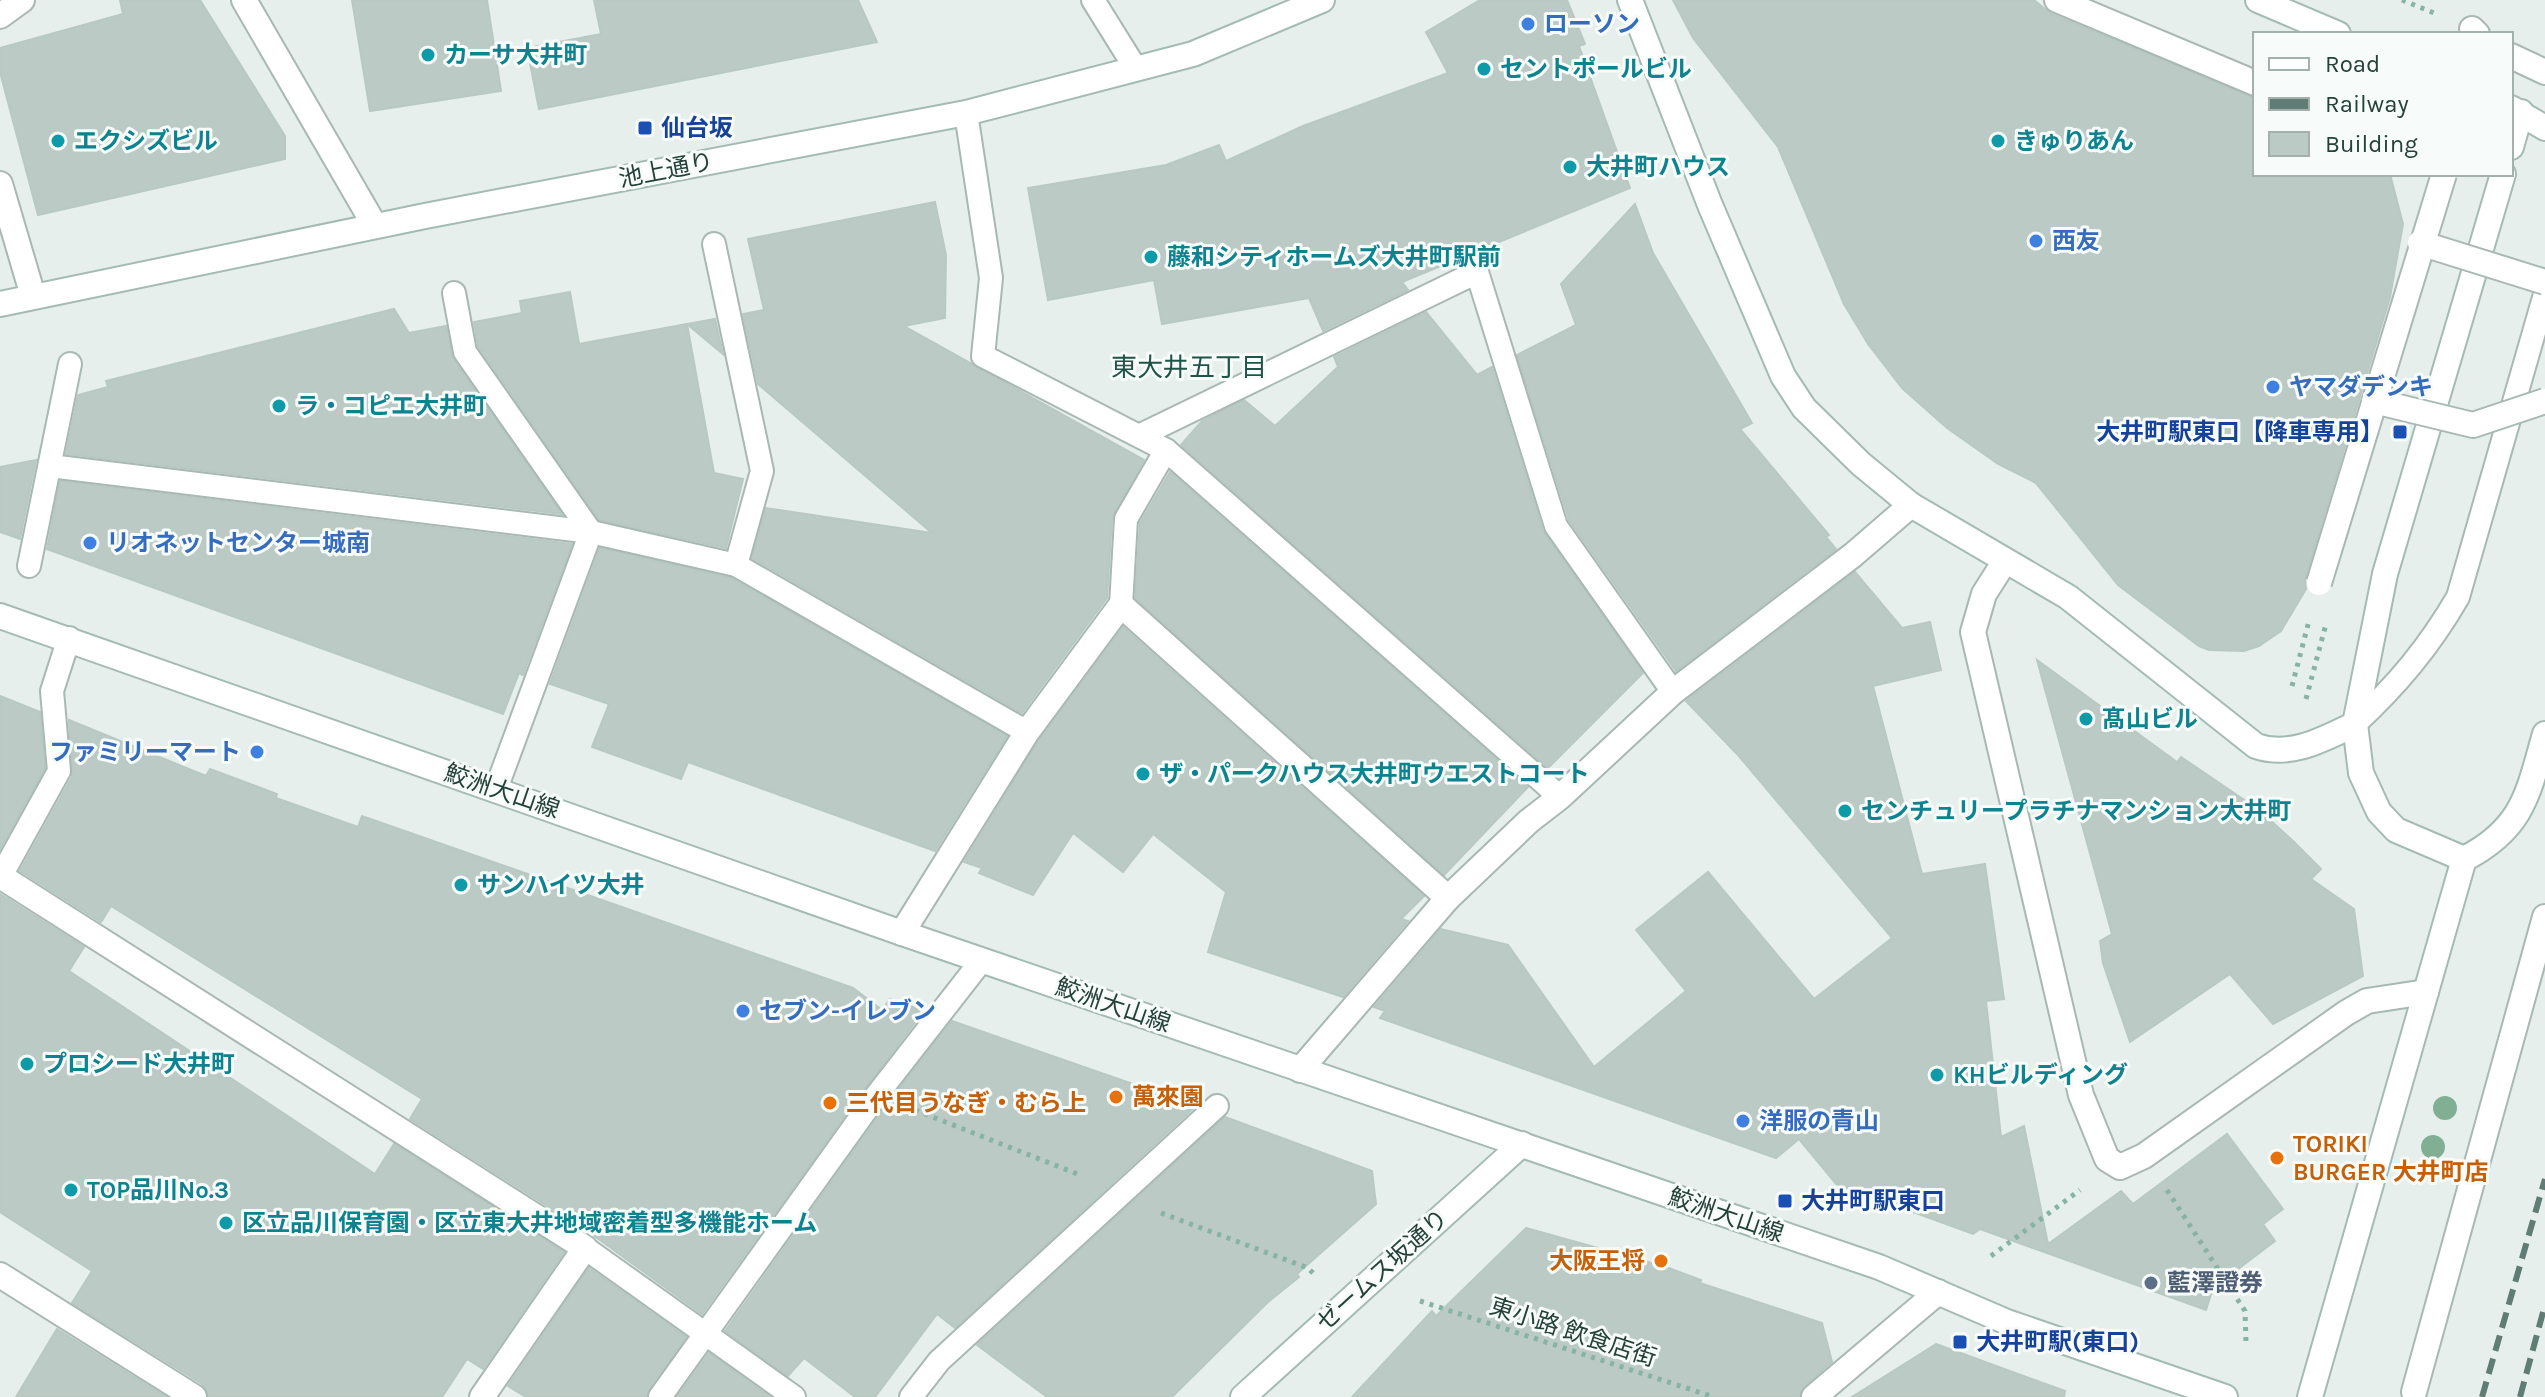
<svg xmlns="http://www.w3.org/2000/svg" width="2545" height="1397" font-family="Karla,'Noto Sans JP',sans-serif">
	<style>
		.building { fill: #bbcac4; stroke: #b8c9c2; stroke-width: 2 }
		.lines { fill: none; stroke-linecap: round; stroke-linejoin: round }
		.lane-casing { stroke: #a8b8b2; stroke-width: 26 }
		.street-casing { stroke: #a8b8b2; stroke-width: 28 }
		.secondary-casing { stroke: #a4bbb3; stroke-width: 28 }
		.path { stroke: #86b3a5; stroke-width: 5; stroke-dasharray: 4 6; stroke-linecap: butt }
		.lane { stroke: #fff; stroke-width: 22 }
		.street { stroke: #fff; stroke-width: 24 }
		.secondary { stroke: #fff; stroke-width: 24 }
		.rail { stroke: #5f7d75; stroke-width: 6; stroke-dasharray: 16 8; stroke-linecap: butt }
		.street-bridge-casing { stroke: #a8b8b2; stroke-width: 28; stroke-linecap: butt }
		.street-bridge { stroke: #fff; stroke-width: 24 }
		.tree { fill: #80af93 }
		.shop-dot { fill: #3f7fe0; stroke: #f7fbf9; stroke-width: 3 }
		.culture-dot { fill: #0f9aa8; stroke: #f7fbf9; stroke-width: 3 }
		.transit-dot { fill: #1a4fb4; stroke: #f7fbf9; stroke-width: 3 }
		.food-dot { fill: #e8710a; stroke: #f7fbf9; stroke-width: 3 }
		.service-dot { fill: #5c6f8a; stroke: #f7fbf9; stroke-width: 3 }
		.labels { text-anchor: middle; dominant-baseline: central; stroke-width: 6; stroke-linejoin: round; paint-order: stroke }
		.shop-label { font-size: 24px; font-weight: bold; fill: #366cbe; stroke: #f7fbf9; text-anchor: start }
		.culture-label { font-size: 24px; font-weight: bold; fill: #0d838f; stroke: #f7fbf9; text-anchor: start }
		.transit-label { font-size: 24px; font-weight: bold; fill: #164399; stroke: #f7fbf9; text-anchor: start }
		.street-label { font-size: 24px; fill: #24423a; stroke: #f7fbf9 }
		.food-label { font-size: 24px; font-weight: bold; fill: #c56008; stroke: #f7fbf9; text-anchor: start }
		.service-label { font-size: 24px; font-weight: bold; fill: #4e5e75; stroke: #f7fbf9; text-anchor: start }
		.neighbourhood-label { font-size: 26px; fill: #1f5548; stroke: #f7fbf9 }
	</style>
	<rect width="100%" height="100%" fill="#e6efeb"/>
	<g class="building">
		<path d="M120 0H200L285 136V159L38 215 0 72V48L123 14Z"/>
		<path d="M352 0H487L501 91 370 111Z"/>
		<path d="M594 0H858L877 42 539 109 527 48 601 34Z"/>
		<path d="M1480 0H1567L1585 44 1579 46 1630 188 1402 282 1408 290 1323 331 1309 298 1162 324 1154 280 1048 300 1028 188 1166 165 1219 145 1226 161 1303 126 1448 73 1426 32Z"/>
		<path d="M1673 0H2034L2051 14 2255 98V174H2390L2403 224 2390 297 2305 579 2306 589 2281 631 2259 646 2244 651 2209 650 2199 646 2118 585 2036 483 1998 464 1947 428 1902 388 1868 344 1844 304 1778 147 1693 38Z"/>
		<path d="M935 202 946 255 945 318 904 326 1144 460 1112 518 1107 598 1022 713 752 558 766 508 932 533 758 384 743 314 764 310 748 239Z"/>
		<path d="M1635 204 1653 253 1752 423 1740 429 1829 535 1826 537 1836 549 1676 671 1569 520 1517 355 1576 325 1561 284Z"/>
		<path d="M570 292 579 344 687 324 714 473 743 479 726 548 599 520 478 346 474 322 522 313 520 301Z"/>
		<path d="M394 309 409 333 446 326 454 360 562 514 66 454 78 395 108 387 106 381Z"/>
		<path d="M1426 312 1477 375 1492 367 1543 531 1643 673 1548 768 1181 445 1202 421 1244 400 1275 426 1338 367 1334 357Z"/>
		<path d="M715 319 723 354 687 324Z"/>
		<path d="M36 460 20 539 0 532V467Z"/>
		<path d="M1170 472 1528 787 1444 875 1135 598 1140 523Z"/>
		<path d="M60 481 572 544 523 675 519 673 503 714 47 549Z"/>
		<path d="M600 548 731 578 1007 736 935 851 688 762 681 779 592 747 609 704 550 684Z"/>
		<path d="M1855 572 1902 628 1930 622 1941 670 1873 686 1922 874 1985 864 2004 999 1986 1001 2001 1137 2024 1126 2048 1244 2121 1191 2133 1204 2227 1134 2283 1209 2263 1224 2275 1241 2213 1288 2206 1310 1980 1229 1973 1234 1836 1184 1799 1139 1776 1158 1380 1018 1385 1011 1374 1007 1441 929 1508 945 1594 1067 1686 991 1636 930 1708 872 1814 999 1892 938 1738 755 1686 701Z"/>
		<path d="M1123 627 1424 896 1401 919 1408 921 1343 997 1208 952 1226 892 1153 834 1123 872 1073 833 1033 895 979 873 982 868 964 862 1039 740Z"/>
		<path d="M2037 660 2177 762 2181 757 2259 810 2293 841 2321 869 2311 879 2354 909 2363 976 2273 1024 2230 974 2130 1042 2103 963 2100 941 2112 934Z"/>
		<path d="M0 696 40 712 45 768 0 849Z"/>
		<path d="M69 720 206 776 210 769 277 794 276 798 358 827 362 816 853 988 882 1010 890 999 924 1011 865 1088 702 1314 593 1235 410 1119 422 1099 111 906 101 922 20 871 72 777Z"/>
		<path d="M0 894 84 947 69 971 375 1174 394 1144 564 1252 483 1369 467 1359 442 1397H209L202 1384 72 1303 92 1271 0 1212Z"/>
		<path d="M952 1021 1196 1106 955 1328 937 1314 875 1397H855L804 1358 788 1376 725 1331 887 1104Z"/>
		<path d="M1225 1117 1372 1171 1376 1204 1297 1274 1299 1277 1267 1303 1172 1397H1047L977 1345Z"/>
		<path d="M1526 1228 1666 1267 1701 1280 1700 1283 1822 1323 1832 1362 1804 1386 1799 1397H1352L1432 1311 1436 1316Z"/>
		<path d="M589 1268 686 1337 646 1397H526L508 1386Z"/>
		<path d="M57 1329 166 1397H16Z"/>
		<path d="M1936 1344 2065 1391 2064 1397H1852Z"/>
		<path d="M709 1353 770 1397H677Z"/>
	</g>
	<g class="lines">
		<g class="lane-casing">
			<g id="lane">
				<path d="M1093 0 1136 69"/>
				<path d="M966 113 991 278 983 356 1166 450 1560 797"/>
				<path d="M714 244 762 471 736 565"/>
				<path d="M454 293 465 352 591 532 496 789"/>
				<path d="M1141 435 1477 272 1556 526 1673 692"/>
				<path d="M50 466 591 532 736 565 1027 732"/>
				<path d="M29 566 70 364"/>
				<path d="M1121 605 1126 519 1166 450"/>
				<path d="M2355 724C2397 685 2429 647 2458 597L2545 294"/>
				<path d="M1 876 59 771 52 691 69 638"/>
				<path d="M585 1248 794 1397"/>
				<path d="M660 1397 876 1096 982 960"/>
				<path d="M911 1397 939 1361 1217 1106"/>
			</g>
		</g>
		<g class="street-casing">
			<g id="street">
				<path d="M244 0 375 226"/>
				<path d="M2057 0 2255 83"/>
				<path d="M0 16 22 0"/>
				<path d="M2472 29 2477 34"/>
				<path d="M2511 56 2545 72"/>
				<path d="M0 184 33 296"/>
				<path d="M2005 561 1984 594 1973 632 2081 1095 2107 1159 2120 1167 2144 1156 2346 1013 2367 1001 2426 992"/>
				<path d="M0 876 585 1248 482 1397"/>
				<path d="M902 933 1027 732 1121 605 1448 898"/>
				<path d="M1300 1070 1448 898 1529 821 1560 797 1673 692 1853 555 1911 505"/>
				<path d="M0 1275 194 1397"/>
				<path d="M2414 1392 2545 917"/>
				<path d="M1814 1397 1938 1292"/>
			</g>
		</g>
		<g class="secondary-casing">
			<g id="secondary">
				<path d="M1630 0 1710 205 1783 376 1804 408 1861 464 1911 505 2068 597 2256 746C2290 758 2324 739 2355 724"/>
				<path d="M2258 0 2338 34"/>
				<path d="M2511 108 2545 128"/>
				<path d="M2511 147 2521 112"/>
				<path d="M0 304 425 216 966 113 1193 54 1322 0"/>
				<path d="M0 616 902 933 1879 1267 2007 1322 2225 1397"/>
				<path d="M2464 859 2396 830 2379 812 2361 773 2355 724 2385 574 2503 174"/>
				<path d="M1243 1397 1522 1144"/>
				<path d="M2310 1397 2464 859C2524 828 2528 793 2545 734"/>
			</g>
		</g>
		<g class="path">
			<path d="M2402 0 2434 13"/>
			<path d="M2292 686 2309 621"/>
			<path d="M2306 699 2326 624"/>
			<path d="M915 1110 1080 1175"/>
			<path d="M2167 1190 2245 1311 2246 1343"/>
			<path d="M1161 1213 1308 1268 1315 1275"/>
			<path d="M1991 1256 2080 1190"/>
			<path d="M1420 1301 1714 1397"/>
		</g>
		<use href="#lane" class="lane"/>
		<use href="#street" class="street"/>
		<use href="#secondary" class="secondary"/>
		<g class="rail">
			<path d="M2482 1397 2545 1179"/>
			<path d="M2520 1397 2545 1305"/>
		</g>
		<g class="street-bridge-casing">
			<g id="street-bridge">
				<path d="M2420 243 2545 282"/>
				<path d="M2374 401 2473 425 2545 401"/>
				<path d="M2319 583 2444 174"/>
			</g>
		</g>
		<use href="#street-bridge" class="street-bridge"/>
	</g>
	<g class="tree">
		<circle cx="2445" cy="1108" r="12"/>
		<circle cx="2433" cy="1147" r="12"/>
	</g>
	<g class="shop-dot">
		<circle cx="1528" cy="24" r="8"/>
		<circle cx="2036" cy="241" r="8"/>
		<circle cx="2273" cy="387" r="8"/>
		<circle cx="90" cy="543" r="8"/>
		<circle cx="257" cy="752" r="8"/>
		<circle cx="743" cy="1011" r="8"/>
		<circle cx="1743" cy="1121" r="8"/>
	</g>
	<g class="culture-dot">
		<circle cx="428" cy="55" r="8"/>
		<circle cx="1484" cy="69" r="8"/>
		<circle cx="58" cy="141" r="8"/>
		<circle cx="1998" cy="141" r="8"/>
		<circle cx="1570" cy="167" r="8"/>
		<circle cx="1151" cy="257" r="8"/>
		<circle cx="279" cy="406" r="8"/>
		<circle cx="2086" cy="719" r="8"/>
		<circle cx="1143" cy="774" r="8"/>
		<circle cx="1845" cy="811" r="8"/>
		<circle cx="461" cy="885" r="8"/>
		<circle cx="27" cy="1064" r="8"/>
		<circle cx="1937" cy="1075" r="8"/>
		<circle cx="71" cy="1190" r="8"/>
		<circle cx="226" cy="1223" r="8"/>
	</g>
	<g class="transit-dot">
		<rect x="637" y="120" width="16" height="16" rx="4"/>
		<rect x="2392" y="424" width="16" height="16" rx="4"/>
		<rect x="1777" y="1193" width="16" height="16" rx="4"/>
		<rect x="1952" y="1334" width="16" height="16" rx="4"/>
	</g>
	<g class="food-dot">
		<circle cx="1116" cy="1097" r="8"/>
		<circle cx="830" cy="1103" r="8"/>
		<circle cx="2277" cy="1158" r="8"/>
		<circle cx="1661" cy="1261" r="8"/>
	</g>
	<circle class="service-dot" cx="2151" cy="1283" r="8"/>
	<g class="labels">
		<g class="shop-label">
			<text x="1544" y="24">ローソン</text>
			<text x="2052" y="241">西友</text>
			<text x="2289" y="387">ヤマダデンキ</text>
			<text x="106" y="543">リオネットセンター城南</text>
			<text x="241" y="752" text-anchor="end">ファミリーマート</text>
			<text x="759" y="1011">セブン-イレブン</text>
			<text x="1759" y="1121">洋服の青山</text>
		</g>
		<g class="culture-label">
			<text x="444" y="55">カーサ大井町</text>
			<text x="1500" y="69">セントポールビル</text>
			<text x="74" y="141">エクシズビル</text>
			<text x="2014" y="141">きゅりあん</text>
			<text x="1586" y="167">大井町ハウス</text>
			<text x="1167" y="257">藤和シティホームズ大井町駅前</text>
			<text x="295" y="406">ラ・コピエ大井町</text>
			<text x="2102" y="719">髙山ビル</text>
			<text x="1159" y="774">ザ・パークハウス大井町ウエストコート</text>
			<text x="1861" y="811">センチュリープラチナマンション大井町</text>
			<text x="477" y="885">サンハイツ大井</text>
			<text x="43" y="1064">プロシード大井町</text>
			<text x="1953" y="1075">KHビルディング</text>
			<text x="87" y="1190">TOP品川No.3</text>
			<text x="242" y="1223">区立品川保育園・区立東大井地域密着型多機能ホーム</text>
		</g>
		<g class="transit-label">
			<text x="661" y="128">仙台坂</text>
			<text x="2384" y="432" text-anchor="end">大井町駅東口【降車専用】</text>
			<text x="1801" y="1201">大井町駅東口</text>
			<text x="1976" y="1342">大井町駅(東口)</text>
		</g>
		<g class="street-label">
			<text transform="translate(666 170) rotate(-11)">池上通り</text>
			<text transform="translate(502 791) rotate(19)">鮫洲大山線</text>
			<text transform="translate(1113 1005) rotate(19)">鮫洲大山線</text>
			<text transform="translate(1726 1215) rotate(19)">鮫洲大山線</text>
			<text transform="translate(1382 1270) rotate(-42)">ゼームス坂通り</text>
			<text transform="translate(1573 1332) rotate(18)">東小路 飲食店街</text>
		</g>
		<g class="food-label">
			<text x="1132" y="1097">萬來園</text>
			<text x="846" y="1103">三代目うなぎ・むら上</text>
			<text x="2293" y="1144">TORIKI<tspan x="2293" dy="28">BURGER 大井町店</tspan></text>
			<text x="1645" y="1261" text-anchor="end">大阪王将</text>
		</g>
		<g class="service-label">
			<text x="2167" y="1283">藍澤證券</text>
		</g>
		<g class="neighbourhood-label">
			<text x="1189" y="367">東大井五丁目</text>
		</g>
	</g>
	<rect x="2253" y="32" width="260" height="144" fill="#f7fbf9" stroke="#a3b1ad" stroke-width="2"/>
	<rect x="2269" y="58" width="40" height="12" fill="#ffffff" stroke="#a3b1ad" stroke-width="2"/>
	<text x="2325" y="72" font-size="24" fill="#24423a">Road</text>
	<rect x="2269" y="98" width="40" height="12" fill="#5f7d75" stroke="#a3b1ad" stroke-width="2"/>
	<text x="2325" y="112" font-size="24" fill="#24423a">Railway</text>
	<rect x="2269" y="132" width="40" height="24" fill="#bbcac4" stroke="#a3b1ad" stroke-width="2"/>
	<text x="2325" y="152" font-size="24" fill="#24423a">Building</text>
</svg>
